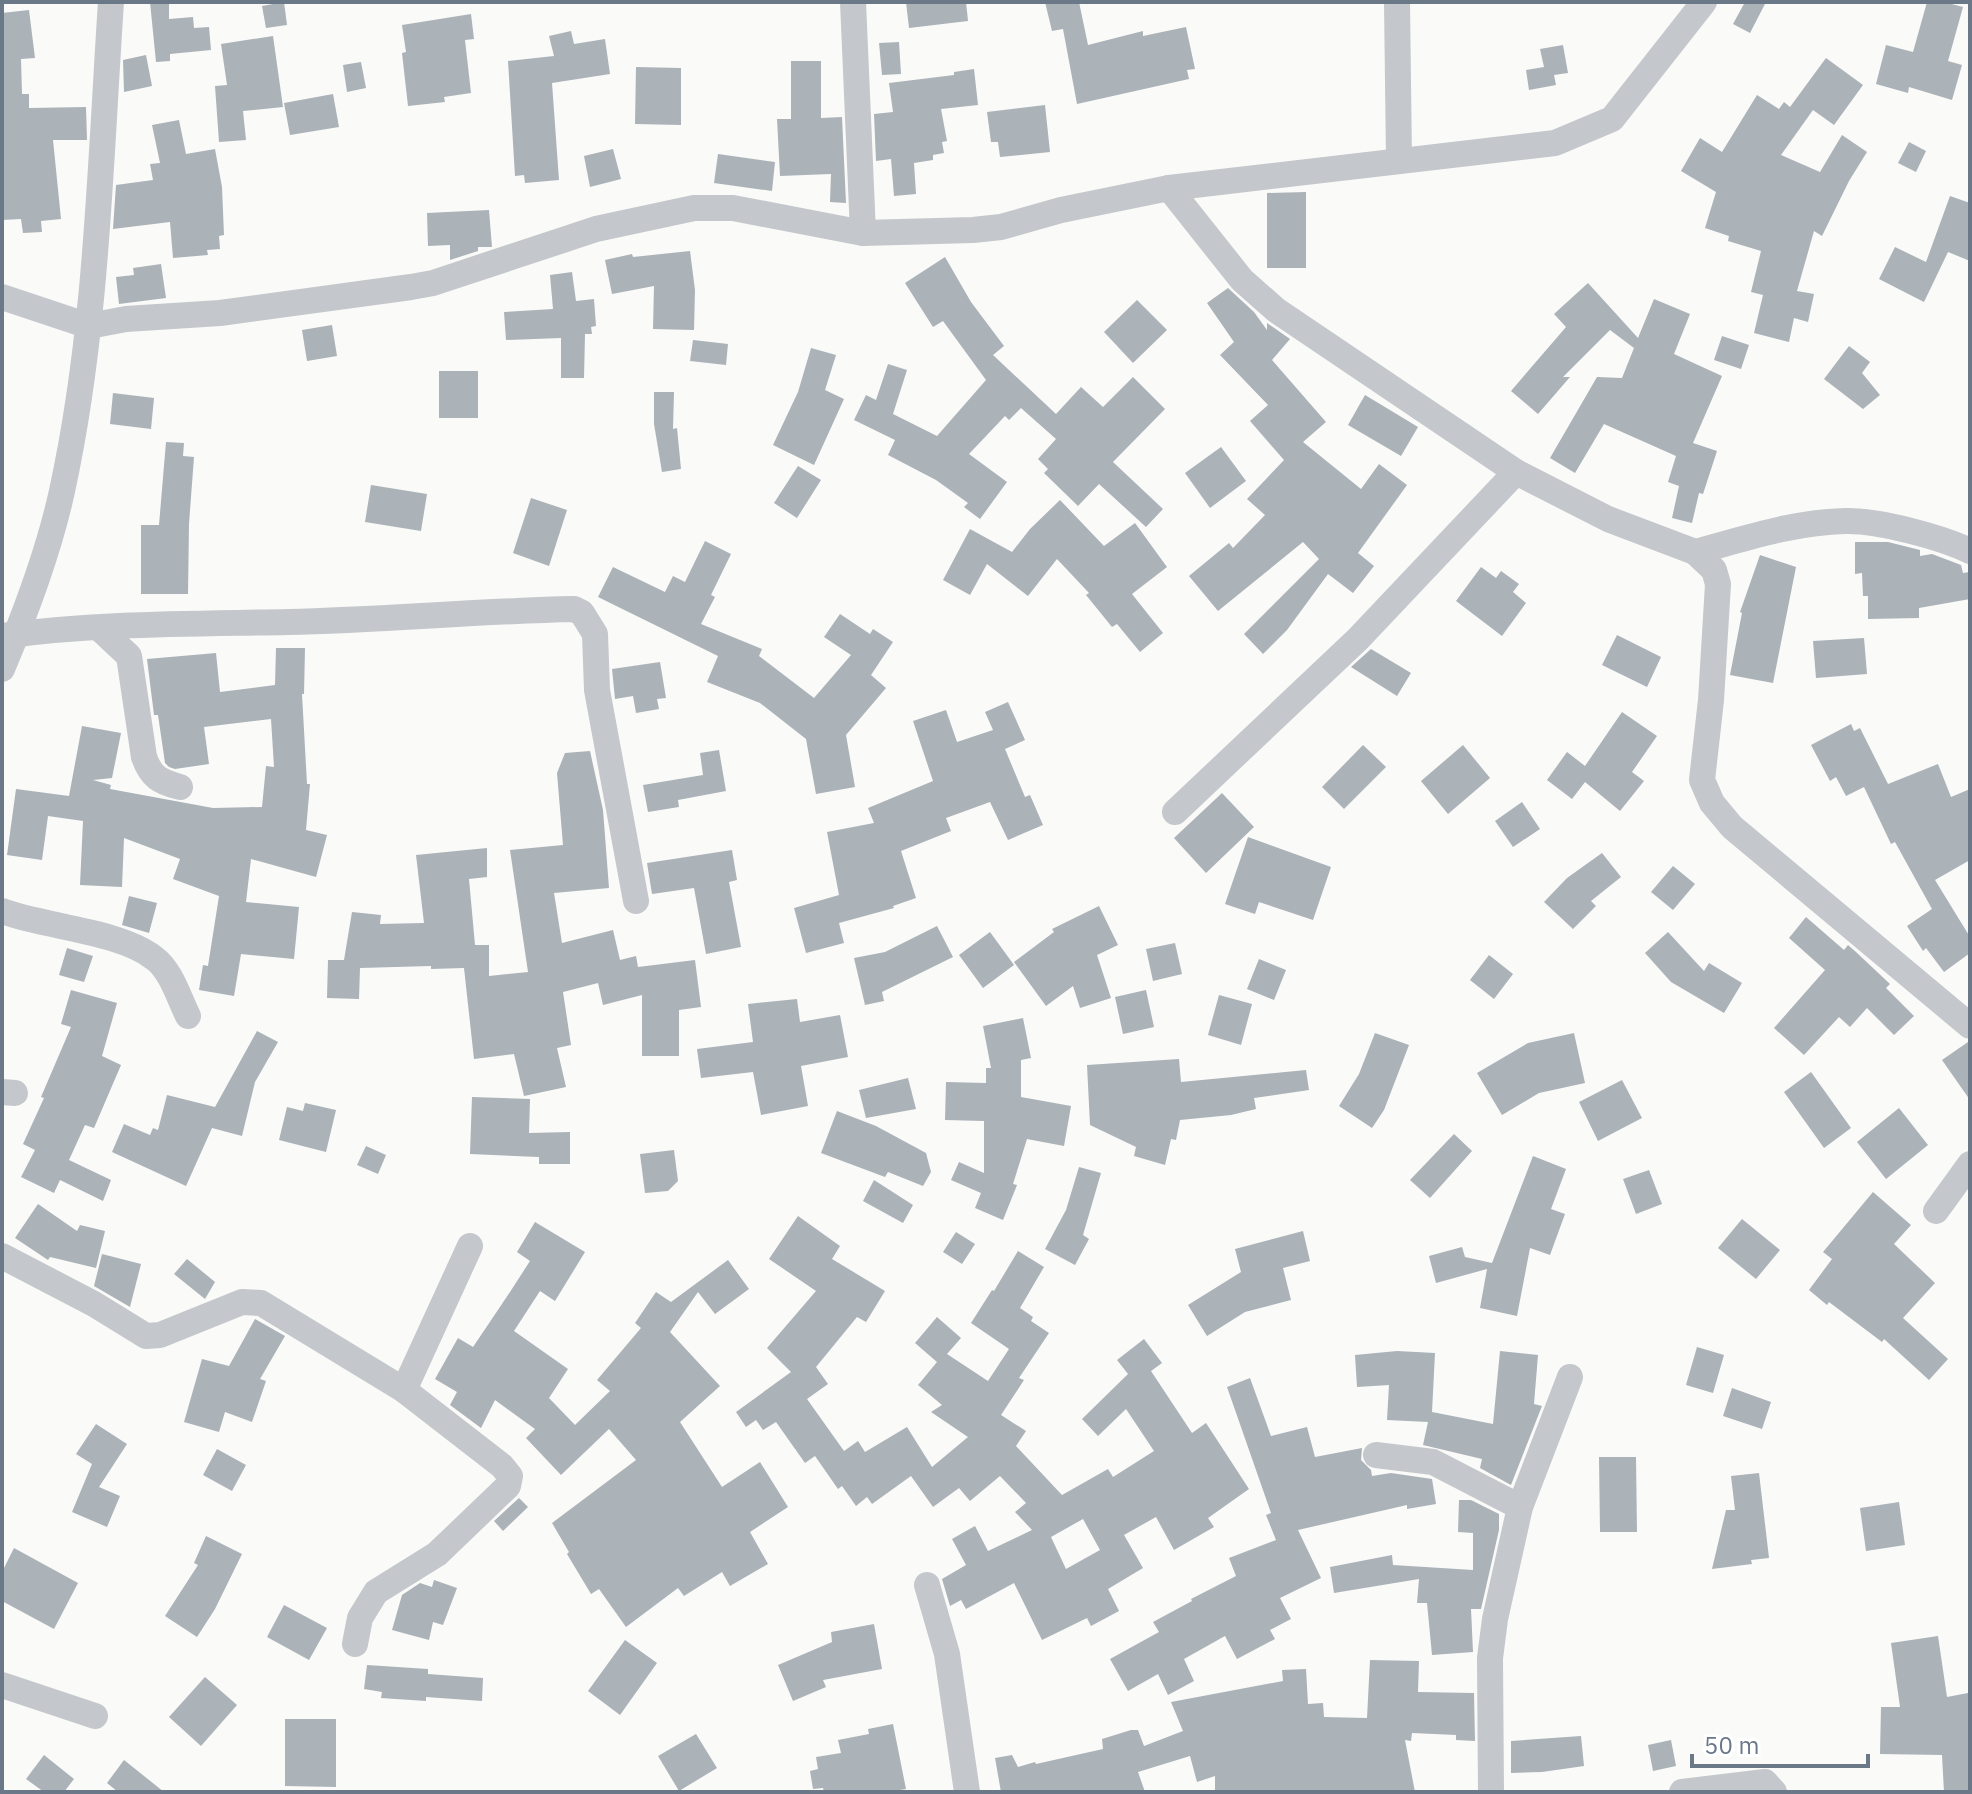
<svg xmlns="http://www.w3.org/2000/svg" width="1972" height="1794" font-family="'IBM Plex Sans',sans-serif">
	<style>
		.building { fill: #abb2b8; fill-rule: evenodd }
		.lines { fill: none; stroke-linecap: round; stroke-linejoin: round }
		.street { stroke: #c4c7cb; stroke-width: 26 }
	</style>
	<rect width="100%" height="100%" fill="#fafaf8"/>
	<g class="building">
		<path d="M150 2H169V19L193 17 194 28 209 27 211 50 170 54V61L156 62Z"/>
		<path d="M284 2 287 25 266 28 262 6Z"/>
		<path d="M906 2H966L968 21 909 28Z"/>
		<path d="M1045 2H1079L1088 45 1143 31V36L1186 27 1195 69 1187 70 1189 79 1077 104 1063 29 1052 31Z"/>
		<path d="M1745 2H1766L1750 33 1733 24Z"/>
		<path d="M1927 2H1944L1963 7 1948 61 1962 65 1952 100 1909 87 1908 93 1876 84 1886 45 1913 52Z"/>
		<path d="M29 10 35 58 21 59 22 94H29V108L86 107 87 140H53L61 219 41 221 42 232 23 233 21 219 2 220V13Z"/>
		<path d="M471 14 474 39 465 40 471 93 444 97 445 102 408 106 402 53 406 52 402 25Z"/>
		<path d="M571 31 574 44 605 39 610 74 552 83 559 180 525 183 524 175 515 176 508 61 554 56 549 36Z"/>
		<path d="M273 36 283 107 243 111 246 140 219 142 215 86 227 85 221 44Z"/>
		<path d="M899 42 901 74 882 75 879 43Z"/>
		<path d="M1563 45 1568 73 1554 75 1556 85 1529 90 1526 70 1544 67 1540 49Z"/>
		<path d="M146 55 152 86 124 92 123 60Z"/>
		<path d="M1826 58 1863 85 1834 125 1813 110 1781 155 1820 172 1842 135 1867 152 1849 181 1822 236 1814 231 1797 291 1814 294 1808 322 1794 318 1789 342 1754 333 1763 295 1751 292 1761 251 1728 241 1729 236 1705 228 1716 192 1681 171 1700 138 1722 152 1757 95 1779 109 1784 102 1790 107Z"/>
		<path d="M791 61H821V118L842 117 846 203 830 202 831 174 780 176 777 119H791Z"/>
		<path d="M361 62 366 88 347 92 343 65Z"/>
		<path d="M636 67 681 68V125L635 124Z"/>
		<path d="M974 69 978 105 941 109 947 141 942 142 944 153 933 155V160L914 163 916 194 894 196 891 159 876 161 874 114 893 112 889 83 954 75V72Z"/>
		<path d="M333 94 339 127 290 135 284 103Z"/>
		<path d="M1045 105 1050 152 1000 157 998 142H991L987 112Z"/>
		<path d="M179 120 186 154 215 149 222 187 224 235 219 236 220 249 207 250 208 255 173 258 170 222 113 229 116 185 153 180 150 164 160 163 152 125Z"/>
		<path d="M1909 142 1926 151 1916 172 1898 163Z"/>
		<path d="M613 149 621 179 590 187 584 156Z"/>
		<path d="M718 154 775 162 772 191 714 183Z"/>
		<path d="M1306 192V268H1267V193Z"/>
		<path d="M1950 196 1970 203V261L1948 252 1924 302 1879 279 1895 247 1926 262Z"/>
		<path d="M489 210 492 247H478V251L450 260V245L428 246 427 213Z"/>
		<path d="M690 251 695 290 694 330 653 329 654 286 612 294 605 260 632 254 633 257Z"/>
		<path d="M945 257 971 302 1004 346 993 355 1056 414 1081 387 1103 407 1133 377 1165 409 1113 462 1163 509 1146 527 1099 484 1078 506 1044 473 1048 469 1038 459 1056 439 1021 408 1009 420 1005 416 969 454 1007 482 980 519 964 507 968 503 936 480 888 455 895 440 854 420 866 395 876 400 888 364 907 370 893 414 937 436 986 380 943 321 933 327 905 283Z"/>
		<path d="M161 264 166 298 119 304 116 277 134 275 133 268Z"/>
		<path d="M572 272 576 301 594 299 596 326 591 327 592 334H585L584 378H561V338L506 340 504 312 553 309 550 275Z"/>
		<path d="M1588 283 1638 338 1654 299 1690 314 1674 354 1722 376 1693 443 1717 451 1703 494 1699 493 1692 523 1672 518 1679 486 1668 482 1676 456 1604 424 1575 473 1550 458 1597 377 1622 378 1634 348 1610 330 1563 377H1570L1538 414 1511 391 1566 327 1554 314Z"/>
		<path d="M1228 288 1254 312 1267 330V323L1290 339 1272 360 1326 422 1303 442 1361 489 1379 464 1407 485 1358 553 1374 566 1353 593 1328 574 1287 630 1263 654 1244 634 1319 559 1303 542 1218 611 1189 576 1229 543 1233 548 1265 515 1247 499 1284 460 1250 421 1268 405 1220 355 1234 342 1207 303Z"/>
		<path d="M1137 300 1167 330 1133 363 1104 332Z"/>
		<path d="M332 325 337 356 307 361 302 330Z"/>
		<path d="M1722 336 1749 345 1741 369 1714 360Z"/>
		<path d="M693 340 728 344 726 365 690 361Z"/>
		<path d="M1849 346 1870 362 1862 373 1880 395 1863 409 1824 379Z"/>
		<path d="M811 348 836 355 825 390 844 399 814 465 773 445 798 392Z"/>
		<rect x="439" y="371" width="39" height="47"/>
		<path d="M654 392H674L673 429 677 428 681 469 662 472 654 424Z"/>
		<path d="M113 393 154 398 151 429 110 424Z"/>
		<path d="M1365 395 1418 427 1401 456 1348 425Z"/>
		<path d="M166 442 184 443 183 456 194 457 189 524 188 594H141V525H159Z"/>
		<path d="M1221 447 1246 481 1210 508 1185 473Z"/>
		<path d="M798 466 821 480 797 518 774 503Z"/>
		<path d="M371 485 427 494 421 531 365 522Z"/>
		<path d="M531 498 567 510 549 566 513 553Z"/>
		<path d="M1060 500 1104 546 1135 523 1167 567 1132 594 1163 633 1140 652 1117 624 1112 627 1086 595 1089 593 1057 559 1028 596 987 564 970 595 943 580 970 529 1012 552 1030 529Z"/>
		<path d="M705 541 731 554 711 595 715 597 701 624 762 649 759 656 814 698 851 655 824 637 840 614 870 634 873 629 893 642 871 675 886 688 846 735 855 787 816 794 806 739 760 703 707 682 718 656 598 597 613 567 665 592 673 576 685 582Z"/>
		<path d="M1855 542H1888L1920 550V556L1932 554 1961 565 1963 573 1970 572V599L1919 608V618L1868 619V596H1863L1862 573 1855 574Z"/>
		<path d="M1760 555 1796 567 1773 683 1730 675 1742 613 1740 612Z"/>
		<path d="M1481 567 1496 578 1501 571 1519 584 1513 592 1526 603 1502 636 1456 601Z"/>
		<path d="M1617 635 1661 657 1647 687 1602 665Z"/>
		<path d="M1864 638 1867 674 1816 678 1813 641Z"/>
		<path d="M276 648H305L304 694H302L307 784H310L306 830 327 835 316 877 251 859 246 902 299 907 294 959 241 954 234 996 199 990 203 965 208 966 219 896 173 879 180 859 124 838 122 887 80 885 83 821 48 816 42 860 7 855 16 789 69 796 82 726 121 733 112 778 93 780 111 785 110 789 213 808 262 807 266 766 274 767 271 719 204 727 209 764 175 769 169 767 165 763 158 715H154L147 659 216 653 220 692 275 685Z"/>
		<path d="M1371 649 1411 673 1397 696 1351 667Z"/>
		<path d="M660 662 666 698 657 699 659 709 636 713 633 696 615 699 612 669Z"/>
		<path d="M1008 702 1025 740 1005 749 1025 797 1030 795 1043 825 1008 840 990 802 946 818 951 831 901 851 916 898 893 906 894 908 839 923 844 943 806 953 794 908 839 895 827 832 874 823 868 808 933 781 913 721 946 710 957 742 993 730 985 712Z"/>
		<path d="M1622 712 1657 736 1632 772 1644 781 1620 811 1585 782 1572 799 1547 780 1567 752 1585 766Z"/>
		<path d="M1851 724 1854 731 1860 728 1888 784 1938 764 1951 797 1970 789V860L1935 880 1970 937V953L1944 972 1926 948 1923 951 1907 926 1932 909 1895 842 1891 844 1864 787 1846 796 1836 777 1830 781 1811 745Z"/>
		<path d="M1363 745 1386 767 1344 809 1322 787Z"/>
		<path d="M1463 745 1490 778 1448 814 1421 781Z"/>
		<path d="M719 750 726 791 678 800 679 807 648 812 643 785 703 775 700 753Z"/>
		<path d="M590 751 603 810 609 888 554 893 562 943 613 930 620 960 636 956 638 967 695 960 701 1007 679 1010V1056H642V995L603 1005 598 983 563 992 571 1045 557 1048 566 1087 524 1096 514 1054 474 1059 464 968 431 969V966L360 968 359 999 327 998 328 960H344L352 912 381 915 380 924 424 923 416 855 487 848V877L469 879 475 945H489V976L528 972 510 850 563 845 557 773 565 753Z"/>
		<path d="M1222 793 1254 827 1206 873 1174 838Z"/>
		<path d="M1522 802 1540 829 1513 847 1495 821Z"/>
		<path d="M1248 837 1331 867 1313 920 1259 902 1255 914 1225 904Z"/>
		<path d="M732 850 737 880 729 882 741 947 706 954 694 888 652 894 647 863Z"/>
		<path d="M1602 853 1621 877 1591 901 1596 906 1573 929 1544 902 1567 878Z"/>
		<path d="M1673 866 1695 884 1673 910 1651 892Z"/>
		<path d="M129 896 157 903 149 933 122 925Z"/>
		<path d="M1099 906 1118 945 1097 955 1111 998 1080 1008 1073 986 1046 1006 1014 962 1054 932 1052 929Z"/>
		<path d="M1806 917 1844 950 1848 945 1856 952 1890 984 1886 988 1914 1016 1894 1035 1867 1008 1850 1027 1839 1017 1804 1055 1774 1028 1825 970 1789 938Z"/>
		<path d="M937 926 953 957 882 992 884 1001 865 1005 854 958 885 952Z"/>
		<path d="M990 932 1014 965 983 988 959 955Z"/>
		<path d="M1668 932 1704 971 1709 963 1742 983 1724 1013 1671 982 1645 953Z"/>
		<path d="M1175 943 1182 974 1153 981 1146 949Z"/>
		<path d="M67 948 93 956 84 982 59 975Z"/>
		<path d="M1489 955 1513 974 1494 999 1470 980Z"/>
		<path d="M1259 959 1286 970 1274 1000 1247 989Z"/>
		<path d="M71 990 117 1003 102 1056 121 1065 94 1128 85 1125 69 1160 111 1180 103 1201 60 1180 54 1193 21 1177 35 1150 23 1144 44 1098 41 1097 71 1027 61 1024Z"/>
		<path d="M1146 990 1154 1027 1123 1034 1115 997Z"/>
		<path d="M1219 995 1252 1004 1241 1045 1208 1035Z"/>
		<path d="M797 999 800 1022 840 1015 848 1057 801 1066 808 1106 761 1115 753 1072 701 1078 697 1049 753 1042 748 1004Z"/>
		<path d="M1023 1018 1031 1058 1021 1060V1097L1071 1106 1064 1146 1027 1139 1013 1184 1017 1185 1003 1220 975 1208 981 1193 951 1180 959 1162 984 1173V1121L945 1120 946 1082 986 1083V1068H991L983 1026Z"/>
		<path d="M257 1031 278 1042 255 1082 242 1136 212 1128 186 1186 112 1152 124 1124 150 1135 153 1128 158 1130 167 1095 215 1107Z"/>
		<path d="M1375 1033 1409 1045 1384 1110 1372 1128 1339 1106 1359 1074Z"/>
		<path d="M1574 1033 1585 1083 1539 1093 1502 1115 1477 1073 1528 1043Z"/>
		<path d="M1968 1042H1970V1100L1942 1060Z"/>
		<path d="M1179 1059 1181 1082 1306 1070 1309 1090 1254 1098 1256 1109 1231 1115 1180 1120 1176 1140 1171 1139 1165 1165 1134 1156 1136 1147 1090 1125 1087 1065Z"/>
		<path d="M1811 1072 1851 1128 1824 1148 1784 1092Z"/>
		<path d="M908 1078 916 1109 866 1118 859 1090Z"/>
		<path d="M1622 1080 1642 1118 1598 1141 1579 1102Z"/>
		<path d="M472 1097 530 1099 529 1133 570 1132V1164H539V1157L470 1154Z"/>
		<path d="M305 1103 336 1110 326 1152 279 1140 287 1107 303 1111Z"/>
		<path d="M1899 1108 1928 1145 1886 1179 1857 1142Z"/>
		<path d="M837 1111 876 1126 926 1153 931 1172 923 1186 888 1172 885 1177 821 1153Z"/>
		<path d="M1454 1134 1472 1151 1430 1198 1410 1180Z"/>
		<path d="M366 1146 386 1155 378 1174 357 1165Z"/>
		<path d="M674 1150 678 1181 668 1191 645 1193 640 1154Z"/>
		<path d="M1533 1156 1566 1169 1551 1209 1565 1214 1550 1255 1530 1248 1517 1316 1480 1308 1487 1269 1436 1283 1429 1256 1462 1247 1465 1257 1492 1263Z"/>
		<path d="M1079 1167 1101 1173 1083 1235 1089 1239 1075 1265 1045 1249 1066 1210Z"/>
		<path d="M1649 1170 1662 1204 1636 1214 1623 1179Z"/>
		<path d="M874 1180 913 1205 903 1223 863 1201Z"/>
		<path d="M1873 1192 1911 1225 1894 1244 1935 1283 1903 1318 1948 1359 1929 1380 1884 1339 1882 1342 1829 1302 1827 1305 1809 1290 1832 1259 1823 1252Z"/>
		<path d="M38 1204 77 1231 80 1225 105 1231 96 1268 50 1257 48 1260 15 1238Z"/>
		<path d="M798 1216 840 1246 832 1259 885 1291 866 1322 857 1317 816 1367 828 1384 807 1399 844 1451 858 1441 865 1452 907 1427 932 1467 968 1437 931 1412 942 1405 918 1385 937 1362 915 1343 937 1317 961 1338 947 1354 988 1381 1009 1349 971 1323 992 1290 994 1291 1018 1251 1044 1267 1020 1308 1033 1317 1031 1321 1049 1333 1019 1378 1024 1380 1001 1415 1026 1431 1016 1446 1062 1495 1108 1469 1113 1477 1154 1451 1126 1409 1098 1436 1082 1419 1128 1374 1117 1360 1144 1339 1162 1363 1151 1371 1192 1433 1206 1423 1249 1489 1208 1518 1214 1527 1174 1550 1156 1517 1124 1535 1143 1568 1108 1589 1119 1611 1091 1626 1087 1618 1042 1640 1014 1583 966 1609 961 1600 950 1606 942 1579 966 1565 952 1539 975 1526 988 1551 1032 1530 1015 1512 1026 1503 1000 1476 970 1501 959 1488 933 1507 911 1476 872 1504 867 1497 856 1506 842 1486 838 1489 815 1456 805 1463 776 1422 763 1430 756 1420 746 1427 736 1412 791 1372 767 1348 816 1291 769 1259ZM1083 1519 1100 1550 1066 1569 1051 1537Z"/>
		<path d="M1742 1219 1780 1250 1756 1279 1718 1248Z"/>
		<path d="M535 1222 585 1252 555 1301 540 1291 514 1331 568 1369 549 1398 575 1425 610 1391 597 1380 641 1328 635 1323 656 1292 671 1302 728 1260 749 1289 715 1314 698 1292 670 1332 720 1386 680 1422 722 1487 760 1462 788 1507 750 1532 768 1564 730 1586 722 1572 684 1596 678 1588 626 1627 599 1589 591 1594 567 1554 569 1552 552 1523 636 1460 609 1429 561 1475 526 1438 535 1429 495 1400 481 1428 450 1405 457 1392 435 1379 458 1338 473 1347 510 1292 530 1261 517 1252Z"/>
		<path d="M1303 1231 1310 1261 1283 1268 1291 1300 1245 1312 1207 1336 1188 1305 1241 1272 1235 1249Z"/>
		<path d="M956 1232 975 1244 962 1264 943 1252Z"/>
		<path d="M102 1254 141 1264 130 1307 94 1286Z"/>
		<path d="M187 1259 215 1282 205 1299 174 1274Z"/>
		<path d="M255 1319 285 1336 260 1379 266 1381 252 1422 225 1412 219 1432 184 1422 202 1359 229 1366Z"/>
		<path d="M1697 1347 1724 1355 1713 1393 1686 1385Z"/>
		<path d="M1397 1351 1435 1353 1432 1412 1493 1424 1500 1351 1538 1355 1534 1404 1542 1406 1511 1485 1480 1468 1482 1459 1423 1445 1428 1422 1387 1420 1389 1385 1357 1387 1355 1355Z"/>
		<path d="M1250 1378 1271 1436 1307 1427 1315 1457 1362 1448 1361 1460 1371 1470 1372 1476 1391 1473 1432 1479 1436 1504 1407 1509V1505L1298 1530 1321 1578 1280 1598 1291 1619 1270 1630 1275 1639 1237 1659 1225 1636 1184 1659 1194 1681 1168 1695 1158 1674 1128 1691 1110 1659 1159 1632 1153 1622 1192 1601 1191 1599 1236 1576 1229 1558 1276 1540 1266 1515 1271 1513 1227 1387Z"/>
		<path d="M1732 1388 1771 1402 1762 1429 1723 1416Z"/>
		<path d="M96 1424 127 1444 99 1487 120 1496 107 1527 72 1512 92 1464 76 1454Z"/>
		<path d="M217 1449 246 1465 232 1491 203 1475Z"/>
		<path d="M1599 1457H1636L1637 1532H1600Z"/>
		<path d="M1759 1473 1769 1558 1751 1560 1752 1564 1712 1569 1726 1510H1735L1731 1476Z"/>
		<path d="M519 1498 528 1507 503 1531 494 1521Z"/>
		<path d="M1459 1500H1471L1499 1514V1530L1481 1609H1471L1473 1652 1432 1655 1427 1603H1417L1419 1579 1334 1593 1330 1567 1392 1555 1393 1565 1473 1570V1533L1458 1532Z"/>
		<path d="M1899 1502 1905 1545 1866 1551 1860 1508Z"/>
		<path d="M206 1536 242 1554 215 1609 197 1637 165 1616 198 1565 194 1563Z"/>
		<path d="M14 1548 78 1583 54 1629 2 1601V1572Z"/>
		<path d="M434 1580 457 1588 443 1625 433 1622 429 1640 392 1630 402 1595 420 1583 432 1587Z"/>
		<path d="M284 1605 327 1628 309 1660 267 1637Z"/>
		<path d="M874 1624 882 1669 823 1680 826 1687 793 1701 778 1665 832 1642 831 1632Z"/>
		<path d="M1938 1636 1947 1697 1968 1693 1970 1792H1944L1942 1755 1880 1754 1881 1707H1900L1891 1643Z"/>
		<path d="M625 1640 657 1663 620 1715 588 1691Z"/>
		<path d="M1370 1660 1419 1661 1418 1692 1474 1693 1475 1741 1456 1740V1735L1412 1733 1411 1741 1405 1740 1415 1792H1215V1776L1197 1782 1190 1756 1138 1772 1145 1792H1001L995 1758 1012 1755 1018 1767 1035 1762 1036 1764 1103 1749 1102 1739 1131 1730H1138L1144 1746 1183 1731 1171 1702 1283 1681 1282 1670 1306 1669 1308 1704 1323 1703 1324 1717 1367 1718Z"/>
		<path d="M367 1665 428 1669V1674L483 1678 482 1701 426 1697V1701L381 1698 382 1692 364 1689Z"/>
		<path d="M205 1677 237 1705 201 1746 169 1717Z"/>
		<path d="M285 1719H336V1787L285 1786Z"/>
		<path d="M893 1724 906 1789 888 1792H824L823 1788 813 1789 810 1771 818 1769 816 1757 841 1753 838 1740 869 1734 868 1729Z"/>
		<path d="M696 1734 717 1768 679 1791 658 1756Z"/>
		<path d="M1581 1736 1584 1766 1542 1772 1511 1773V1741Z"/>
		<path d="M1671 1740 1676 1766 1653 1771 1648 1745Z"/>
		<path d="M44 1755 74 1779 64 1792H44L26 1779Z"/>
		<path d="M124 1760 164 1792H118L107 1783Z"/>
	</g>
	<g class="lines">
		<g class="street">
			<path d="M853 2 863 233"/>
			<path d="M1397 2 1399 161"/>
			<path d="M1169 188 1555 143 1612 119 1704 2"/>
			<path d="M2 297 89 326 126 319 220 313 411 287 433 283 596 229 694 208H733L863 233 973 230 1001 227 1061 210 1169 188 1242 280 1276 310 1516 472 1608 519 1695 552 1714 570 1718 584 1711 700 1702 780 1712 803 1732 827 1970 1026"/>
			<path d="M1695 552C1744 539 1794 522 1845 521 1877 520 1941 537 1970 551"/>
			<path d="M99 628 129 656 144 757C151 777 160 782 180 787"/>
			<path d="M2 636C97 623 193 624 288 622 383 620 479 611 574 609L582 613 595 634 597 690 636 901"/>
			<path d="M2 669C26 612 49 551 62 491 97 331 100 165 111 2"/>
			<path d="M1175 812 1358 639 1516 472"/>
			<path d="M2 911C44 927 120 931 154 958 171 970 179 998 188 1016"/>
			<path d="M2 1092 15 1093"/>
			<path d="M1936 1211 1970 1164"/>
			<path d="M2 1256 94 1304 146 1336 160 1335 242 1302 261 1303 404 1390 502 1466 510 1476 508 1486 437 1554 376 1592 360 1618 355 1644"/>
			<path d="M404 1390 470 1246"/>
			<path d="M1376 1455 1433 1462 1520 1507"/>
			<path d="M927 1585 947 1654 967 1792"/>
			<path d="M2 1685 95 1716"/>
			<path d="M1491 1792 1490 1658 1495 1619 1520 1507 1570 1377"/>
			<path d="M1682 1792 1765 1782 1774 1792"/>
		</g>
	</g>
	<rect width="1972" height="1794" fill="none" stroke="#6b7887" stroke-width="8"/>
	<path d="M1692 1754v12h176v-12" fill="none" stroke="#6b7887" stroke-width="4"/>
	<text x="1704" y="1754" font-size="24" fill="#6b7887" stroke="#ffffff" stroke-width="6" paint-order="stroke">50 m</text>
</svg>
